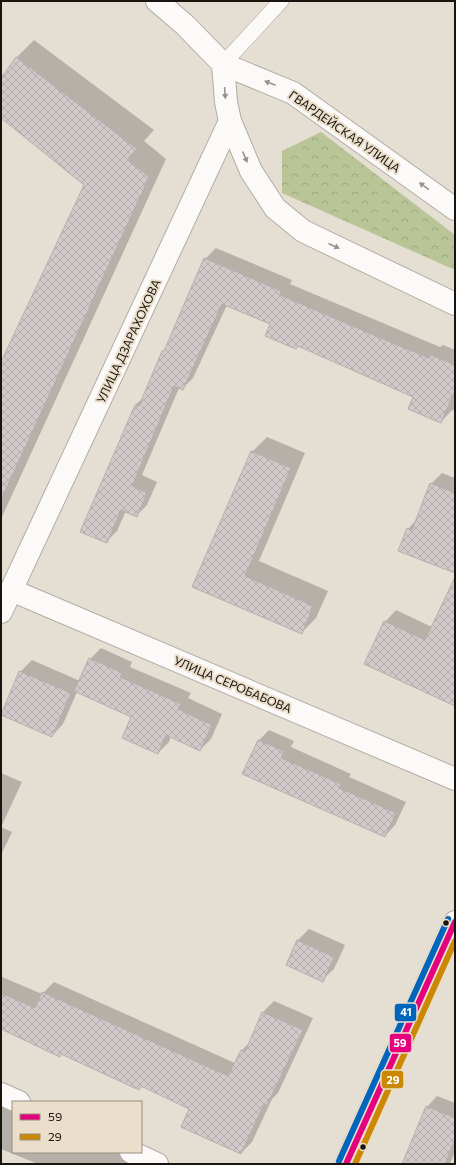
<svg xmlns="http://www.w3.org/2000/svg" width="456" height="1165" font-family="Commissioner,sans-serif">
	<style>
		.forest { fill: url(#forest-crowns) }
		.shadow { fill: #0003 }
		.building { fill: url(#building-cross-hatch); stroke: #b3afad }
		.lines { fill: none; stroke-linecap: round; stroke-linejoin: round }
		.service-casing { stroke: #b1aca4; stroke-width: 16 }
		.minor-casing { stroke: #b1aca4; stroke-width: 24 }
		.tertiary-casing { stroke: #b1aca4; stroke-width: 24 }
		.secondary-casing { stroke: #b1aca4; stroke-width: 24 }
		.service { stroke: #fbfaf8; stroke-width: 15 }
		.minor { stroke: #fbfaf8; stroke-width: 22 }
		.tertiary { stroke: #fbfaf8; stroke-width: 22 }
		.secondary { stroke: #fbfaf8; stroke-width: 22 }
		.bus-1-casing { stroke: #ebdfcc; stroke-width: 9 }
		.bus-2-casing { stroke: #ebdfcc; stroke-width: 9 }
		.bus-3-casing { stroke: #ebdfcc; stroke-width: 9 }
		.bus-1 { stroke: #e5007d; stroke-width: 6 }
		.bus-2 { stroke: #cb8903; stroke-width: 6 }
		.bus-3 { stroke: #0065bd; stroke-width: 6 }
		.oneway { fill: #95938f }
		.bus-dot { fill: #19150e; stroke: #ebdfcc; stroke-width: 1.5 }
		.labels { text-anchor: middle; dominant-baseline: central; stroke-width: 4; stroke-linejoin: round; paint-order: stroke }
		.street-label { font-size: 12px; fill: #19150e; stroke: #ebdfcc }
		.line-badge { stroke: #ebdfcc; stroke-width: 1.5 }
		.badge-label { font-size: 11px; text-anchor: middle; font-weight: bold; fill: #fff }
	</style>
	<defs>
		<pattern id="forest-crowns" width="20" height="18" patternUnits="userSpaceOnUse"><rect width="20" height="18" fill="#b9c497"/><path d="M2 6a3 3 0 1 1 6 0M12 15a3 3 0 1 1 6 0" fill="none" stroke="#9ea881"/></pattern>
		<pattern id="building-cross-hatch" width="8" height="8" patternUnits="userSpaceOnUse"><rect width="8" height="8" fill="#d0cbca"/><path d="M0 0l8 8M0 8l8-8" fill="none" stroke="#b2adac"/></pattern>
	</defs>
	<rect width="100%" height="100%" fill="#e4ded3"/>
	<path class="forest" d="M321 132 455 235V270L282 193V151Z"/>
	<g class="shadow">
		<path d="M34 40 154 130 144 141 166 159 1 519V364L85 184 1 117V79L16 58Z"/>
		<path d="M216 248 292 280 290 284 440 347 443 345 455 350V411L452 410 441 422 414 397 299 345 296 348 271 323 227 305 193 378 182 389 179 388 142 475 157 482 147 505 136 516 126 511 117 531 106 542 135 405 144 397 163 351 167 347 205 259Z"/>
		<path d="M267 437 305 453 259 561 328 591 316 618 301 633 193 587 252 452Z"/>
		<path d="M442 473 455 478V572L408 529 416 520 431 484Z"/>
		<path d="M455 579V699L385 622 396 610 432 627Z"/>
		<path d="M101 648 132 662 130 667 191 693 188 698 222 714 211 739 200 750 171 736 169 742 158 753 133 716 77 692 63 724 52 736 1 714 20 672 32 660 80 681 90 659Z"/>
		<path d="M269 730 294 741 291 747 351 774 349 777 406 802 395 825 385 836 244 773 259 740Z"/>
		<path d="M1 773 22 782 1 827 12 832 1 855Z"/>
		<path d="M309 929 345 945 334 969 322 980 297 941Z"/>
		<path d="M2 977 42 994 54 982 235 1063 242 1050 250 1042 263 1012 274 1001 313 1018 278 1093 272 1099 252 1142 241 1153 191 1108 142 1086 139 1089 62 1053 60 1055 1 1029Z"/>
		<path d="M437 1096 455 1103V1151L450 1164H403L427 1107Z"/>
		<path d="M1 1103 13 1108V1152H115L143 1164H38L1 1149Z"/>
	</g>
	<g class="building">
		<path d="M16 57 137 149 127 159 149 177 1 500V362L84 185 1 118V78Z"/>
		<path d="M204 258 281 291 280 295 385 340 429 358 431 355 455 365V390L441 423 408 409 413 397 298 346 296 349 265 336 270 324 222 304 183 390 174 386 132 486 147 493 137 517 121 510 107 543 80 532 135 405 139 406 162 351H164Z"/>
		<path d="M251 451 291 468 245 576 313 606 302 634 192 587Z"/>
		<path d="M430 483 455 493V573L398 551 407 528 412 530Z"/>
		<path d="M455 577V706L364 664 384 621 425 640Z"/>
		<path d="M89 658 122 673 120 677 181 704 178 709 212 725 200 751 166 735 158 754 122 738 131 717 74 691Z"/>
		<path d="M19 671 71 693 52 737 1 715Z"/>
		<path d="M258 740 284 751 281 758 341 784 339 788 396 813 385 837 242 774Z"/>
		<path d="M297 940 334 957 323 982 286 965Z"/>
		<path d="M42 992 228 1076 241 1050 245 1052 262 1012 303 1030 267 1105 264 1104 241 1154 181 1127 189 1109 141 1086 139 1090 61 1054 60 1057 1 1029V993L35 1008Z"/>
		<path d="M426 1106 455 1118V1139L445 1164H402Z"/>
	</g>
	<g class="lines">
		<g class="service-casing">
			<path id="service" d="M223 64 281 1"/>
		</g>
		<g class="minor-casing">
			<g id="minor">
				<path d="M11 590 455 779"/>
				<path d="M1 612 230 121"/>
				<path d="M1 1094 19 1102"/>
				<path d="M131 1152 157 1164"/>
			</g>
		</g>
		<g class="tertiary-casing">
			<g id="tertiary">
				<path d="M157 1 185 25 223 64 293 93 455 209"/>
				<path d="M223 64 226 102 230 121 251 171 275 208 303 231 455 304"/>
			</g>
		</g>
		<g class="secondary-casing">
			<path id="secondary" d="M346 1164 455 922"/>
		</g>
		<use href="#service" class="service"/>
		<use href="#minor" class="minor"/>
		<use href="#tertiary" class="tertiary"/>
		<use href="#secondary" class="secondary"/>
		<g class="bus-1-casing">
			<path id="bus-1" d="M346 1164 455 922"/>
		</g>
		<g class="bus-2-casing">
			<path id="bus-2" d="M355 1164 455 941"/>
		</g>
		<g class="bus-3-casing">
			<path id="bus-3" d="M339 1161 448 919"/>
		</g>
		<use href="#bus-1" class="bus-1"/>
		<use href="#bus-2" class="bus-2"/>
		<use href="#bus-3" class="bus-3"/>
	</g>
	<defs><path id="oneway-solid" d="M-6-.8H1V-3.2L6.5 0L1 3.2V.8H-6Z"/></defs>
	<g class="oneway">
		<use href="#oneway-solid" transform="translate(270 83) rotate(-159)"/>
		<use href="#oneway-solid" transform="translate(225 93) rotate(86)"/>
		<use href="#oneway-solid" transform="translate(245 157) rotate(67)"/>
		<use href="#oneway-solid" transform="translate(424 186) rotate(-144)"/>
		<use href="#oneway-solid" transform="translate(334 246) rotate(25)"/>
	</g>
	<g class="bus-dot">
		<circle cx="446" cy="923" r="3.5"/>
		<circle cx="363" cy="1147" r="3.5"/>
	</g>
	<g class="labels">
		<g class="street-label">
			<text transform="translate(345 131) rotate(35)">ГВАРДЕЙСКАЯ УЛИЦА</text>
			<text transform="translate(128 341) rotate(-65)">УЛИЦА ДЗАРАХОХОВА</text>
			<text transform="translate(233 684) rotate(23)">УЛИЦА СЕРОБАБОВА</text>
		</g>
	</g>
	<g class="line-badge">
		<rect x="394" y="1003" width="23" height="19" rx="4" fill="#0065bd"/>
		<rect x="389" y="1033" width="23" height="20" rx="4" fill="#e5007d"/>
		<rect x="381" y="1070" width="23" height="19" rx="4" fill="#cb8903"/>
	</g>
	<g class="badge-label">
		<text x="406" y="1016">41</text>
		<text x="400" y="1047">59</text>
		<text x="393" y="1084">29</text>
	</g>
	<rect width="456" height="1165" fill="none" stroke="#19150e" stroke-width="4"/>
	<rect x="12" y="1101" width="130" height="52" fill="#ebdfcc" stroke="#978e80"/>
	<rect x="20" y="1114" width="20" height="6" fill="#e5007d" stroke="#978e80"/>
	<text x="48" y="1121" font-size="12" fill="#19150e">59</text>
	<rect x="20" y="1134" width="20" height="6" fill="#cb8903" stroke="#978e80"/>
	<text x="48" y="1141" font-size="12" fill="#19150e">29</text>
</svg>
